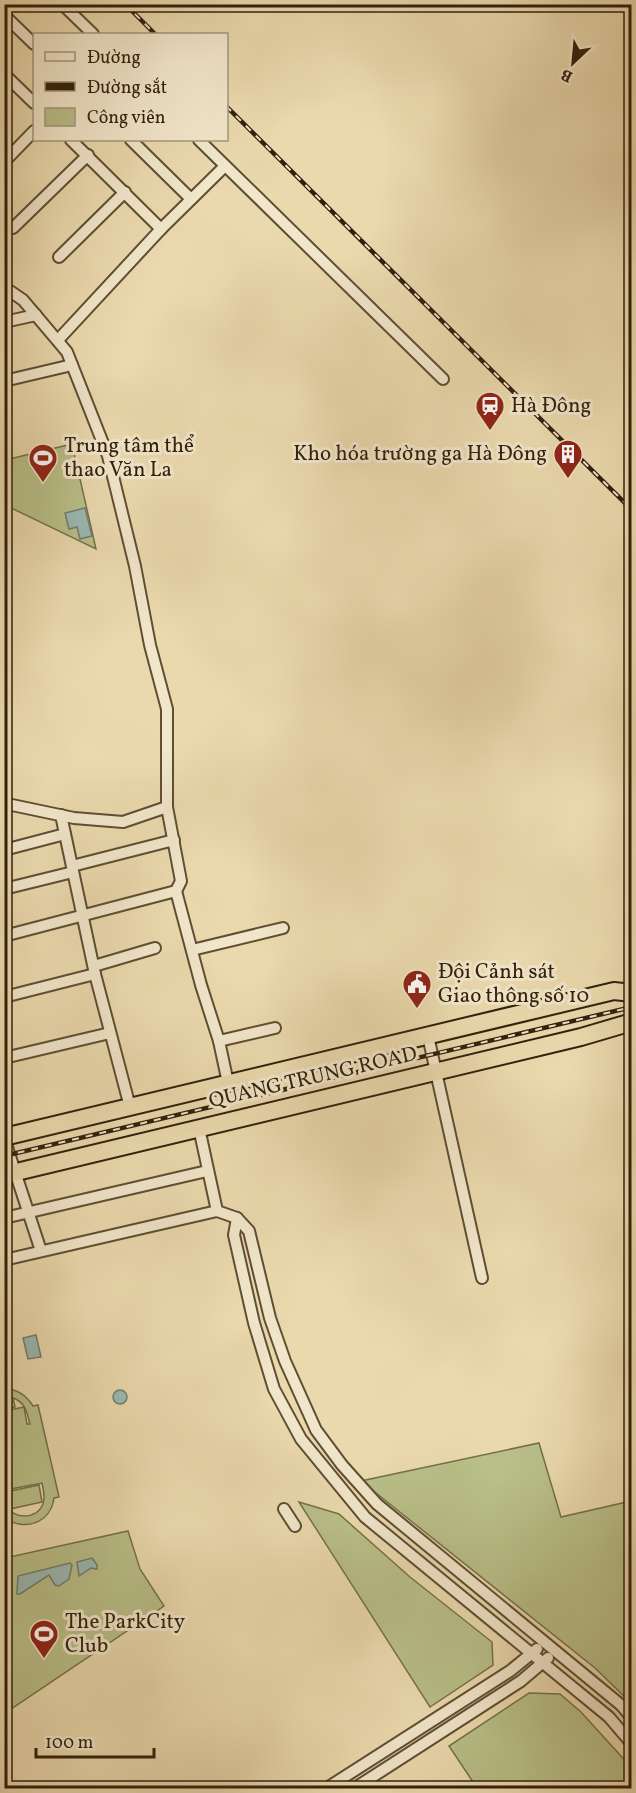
<svg xmlns="http://www.w3.org/2000/svg" width="636" height="1793" font-family="Vollkorn,serif">
	<style>
		.green { fill: #b9bf88; stroke: #75704a; stroke-width: 1.5 }
		.water { fill: #9ab9b3; stroke: #707c70; stroke-width: 1.5 }
		.lines { fill: none; stroke-linecap: round; stroke-linejoin: round }
		.minor-casing { stroke: #5f4e34; stroke-width: 14 }
		.highway-casing { stroke: #31200c; stroke-width: 20 }
		.minor { stroke: #f1e6ca; stroke-width: 10 }
		.highway { stroke: #ead9ad; stroke-width: 16 }
		.rail-casing { stroke: #31200c; stroke-width: 4.5 }
		.rail { stroke: #f1e6ca; stroke-width: 2; stroke-dasharray: 7; stroke-linecap: butt }
		.labels { text-anchor: middle; dominant-baseline: central; stroke-width: 6; stroke-linejoin: round; paint-order: stroke }
		.poi-label { font-size: 21px; fill: #31200c; stroke: #f1e6ca; text-anchor: start }
		.street-label { font-size: 21px; fill: #31200c; stroke: #f1e6ca }
	</style>
	<rect width="100%" height="100%" fill="#ead9ad"/>
	<filter id="stains"><feTurbulence type="fractalNoise" baseFrequency=".00333" numOctaves="4"/><feColorMatrix values="0 0 0 0 .2 0 0 0 0 .09 0 0 0 0 .02 0 0 0 .5 -.17"/></filter>
	<radialGradient id="worn" r=".72"><stop offset=".6" stop-color="#630" stop-opacity="0"/><stop offset="1" stop-color="#630" stop-opacity=".3"/></radialGradient>
	<g class="green">
		<path d="M72 444 96 549 5 505V460Z"/>
		<path d="M5 1388C18 1390 26 1395 33 1406L38 1405 59 1497 54 1498C51 1523 24 1532 5 1518V1503C12 1522 43 1520 44 1498 44 1493 43 1487 42 1483L5 1490V1411L24 1407 27 1424H30C27 1412 25 1402 13 1398L15 1407 5 1409V1400L13 1398 5 1397Z"/>
		<path d="M539 1443 561 1517 631 1501V1703L595 1668 361 1481Z"/>
		<path d="M39 1485 42 1502 10 1509 6 1492Z"/>
		<path d="M299 1502 339 1514 410 1577 492 1642 493 1665 430 1707Z"/>
		<path d="M128 1531 140 1569 164 1606 5 1713V1558Z"/>
		<path d="M529 1693 560 1694 581 1712 631 1767V1788H477L449 1746Z"/>
	</g>
	<g class="water">
		<path d="M85 508 92 536 80 539 77 527 69 529 65 513Z"/>
		<path d="M36 1335 41 1357 28 1359 23 1338Z"/>
		<circle cx="120" cy="1397" r="7"/>
		<path d="M92 1558 97 1565V1569L91 1568 79 1576 77 1562Z"/>
		<path d="M70 1563 72 1565 69 1579 59 1586 55 1585 49 1575 20 1594H17L18 1576Z"/>
	</g>
	<g class="lines">
		<g class="minor-casing">
			<g id="minor">
				<path d="M62 4 93 34"/>
				<path d="M4 15 34 44"/>
				<path d="M4 74 34 103"/>
				<path d="M71 140 161 229"/>
				<path d="M131 140 191 199"/>
				<path d="M199 140 443 379"/>
				<path d="M4 162 34 131"/>
				<path d="M13 228 88 155"/>
				<path d="M59 257 125 192"/>
				<path d="M4 287 23 300 67 352 108 456 135 566 150 645 167 709V807L181 881 176 891"/>
				<path d="M4 322 36 315"/>
				<path d="M58 340 161 229 225 166"/>
				<path d="M4 381 72 365"/>
				<path d="M4 805H12L74 818 123 822 167 807"/>
				<path d="M61 815 95 974 130 1107"/>
				<path d="M4 850 65 834"/>
				<path d="M72 866 174 840"/>
				<path d="M4 889 73 872"/>
				<path d="M176 891 201 985 219 1041 228 1083"/>
				<path d="M4 936 176 891"/>
				<path d="M192 950 283 928"/>
				<path d="M94 966 155 948"/>
				<path d="M4 997 95 974"/>
				<path d="M428 1036 482 1278"/>
				<path d="M219 1041 275 1028"/>
				<path d="M4 1058 110 1033"/>
				<path d="M199 1128 217 1211"/>
				<path d="M4 1138 41 1251"/>
				<path d="M4 1218 207 1171"/>
				<path d="M237 1218 234 1235 254 1323 274 1389 301 1439 365 1517 609 1717 632 1744"/>
				<path d="M4 1260 217 1211 237 1218 249 1231 270 1318 285 1361 316 1430 342 1465 377 1504 621 1705 632 1718"/>
				<path d="M284 1509 295 1526"/>
				<path d="M327 1788 510 1671 537 1649"/>
				<path d="M355 1788 521 1681 548 1658"/>
			</g>
		</g>
		<g class="highway-casing">
			<g id="highway">
				<path d="M4 1137 614 991 632 993"/>
				<path d="M4 1175 581 1037 632 1022"/>
			</g>
		</g>
		<use href="#minor" class="minor"/>
		<use href="#highway" class="highway"/>
		<g class="rail-casing">
			<g id="rail">
				<path d="M125 4 155 34"/>
				<path d="M226 106 632 510"/>
				<path d="M4 1156 632 1007"/>
			</g>
		</g>
		<use href="#rail" class="rail"/>
	</g>
	<defs>
		<g id="station-pin" transform="scale(1.5)"><path d="M0 17L-7.5 6A9.5 9.5 0 1 1 7.5 6Z" fill="#8f2418" stroke="#f1e6ca"/><path d="M-3-6H3Q5-6 5-4V2Q5 4 3 4L4.5 6H3L1.5 4h-3L-3 6H-4.5L-3 4Q-5 4-5 2V-4Q-5-6-3-6ZM-3.5-4v3h7v-3ZM-3.5 1v1.5H-2V1ZM2 1v1.5H3.5V1Z" fill="#fff"/></g>
		<g id="building-pin" transform="scale(1.5)"><path d="M0 17L-7.5 6A9.5 9.5 0 1 1 7.5 6Z" fill="#8f2418" stroke="#f1e6ca"/><path d="M-4-6H4V6H1V3H-1V6H-4ZM-2.5-4.3h1.7v1.8h-1.7ZM.8-4.3h1.7v1.8H.8ZM-2.5-1h1.7V.8h-1.7ZM.8-1h1.7V.8H.8Z" fill="#fff"/></g>
		<g id="stadium-pin" transform="scale(1.5)"><path d="M0 17L-7.5 6A9.5 9.5 0 1 1 7.5 6Z" fill="#8f2418" stroke="#f1e6ca"/><path d="M0-5a6.5 5 0 1 0 0 10a6.5 5 0 1 0 0-10ZM-3.5-1.8h7v3.6h-7Z" fill="#fff"/></g>
		<g id="civic-pin" transform="scale(1.5)"><path d="M0 17L-7.5 6A9.5 9.5 0 1 1 7.5 6Z" fill="#8f2418" stroke="#f1e6ca"/><path d="M-.6-6.5H3V-4.5H.6V-3L4-1V1h2V6H-6V1h2V-1L-.6-3ZM-1.2 2.5V6h2.4V2.5Z" fill="#fff"/></g>
	</defs>
	<g fill-rule="evenodd">
		<use href="#station-pin" x="490" y="406"/>
		<use href="#building-pin" x="568" y="454"/>
		<use href="#stadium-pin" x="43" y="458"/>
		<use href="#civic-pin" x="417" y="984"/>
		<use href="#stadium-pin" x="44" y="1634"/>
	</g>
	<g class="labels">
		<g class="poi-label">
			<text x="511" y="406">Hà Đông</text>
			<text x="64" y="446">Trung tâm thể<tspan x="64" dy="24">thao Văn La</tspan></text>
			<text x="547" y="454" text-anchor="end">Kho hóa trường ga Hà Đông</text>
			<text x="438" y="972">Đội Cảnh sát<tspan x="438" dy="24">Giao thông số 10</tspan></text>
			<text x="65" y="1622">The ParkCity<tspan x="65" dy="24">Club</tspan></text>
		</g>
		<g class="street-label">
			<text transform="translate(313 1078) rotate(-13)">QUANG TRUNG ROAD</text>
		</g>
	</g>
	<rect width="636" height="1793" fill="none" stroke="#ead9ad" stroke-width="24"/>
	<rect x="6" y="6" width="624" height="1781" fill="none" stroke="#31200c" stroke-width="3"/>
	<rect x="12" y="12" width="612" height="1769" fill="none" stroke="#31200c" stroke-width="1.5"/>
	<rect x="33" y="33" width="195" height="108" fill="#f1e6ca" stroke="#a4977e" stroke-width="1.5"/>
	<rect x="45" y="52" width="30" height="9" fill="#f1e6ca" stroke="#a4977e" stroke-width="1.5"/>
	<text x="87" y="63" font-size="18" fill="#31200c">Đường</text>
	<rect x="45" y="82" width="30" height="9" fill="#31200c" stroke="#a4977e" stroke-width="1.5"/>
	<text x="87" y="93" font-size="18" fill="#31200c">Đường sắt</text>
	<rect x="45" y="108" width="30" height="18" fill="#b9bf88" stroke="#a4977e" stroke-width="1.5"/>
	<text x="87" y="123" font-size="18" fill="#31200c">Công viên</text>
	<g transform="translate(573 63) rotate(206)" stroke="#f1e6ca" stroke-width="4.5" paint-order="stroke">
	<path d="M0-4.5L10 22L0 15L-10 22Z" fill="#31200c"/>
	<text y="-9" font-size="16" font-weight="bold" text-anchor="middle" fill="#31200c">B</text>
	</g>
	<path d="M36 1748v9h118v-9" fill="none" stroke="#31200c" stroke-width="3"/>
	<text x="45" y="1748" font-size="18" fill="#31200c" stroke="#f1e6ca" stroke-width="4.5" paint-order="stroke">100 m</text>
	<rect width="100%" height="100%" filter="url(#stains)"/>
	<rect width="100%" height="100%" fill="url(#worn)"/>
</svg>
